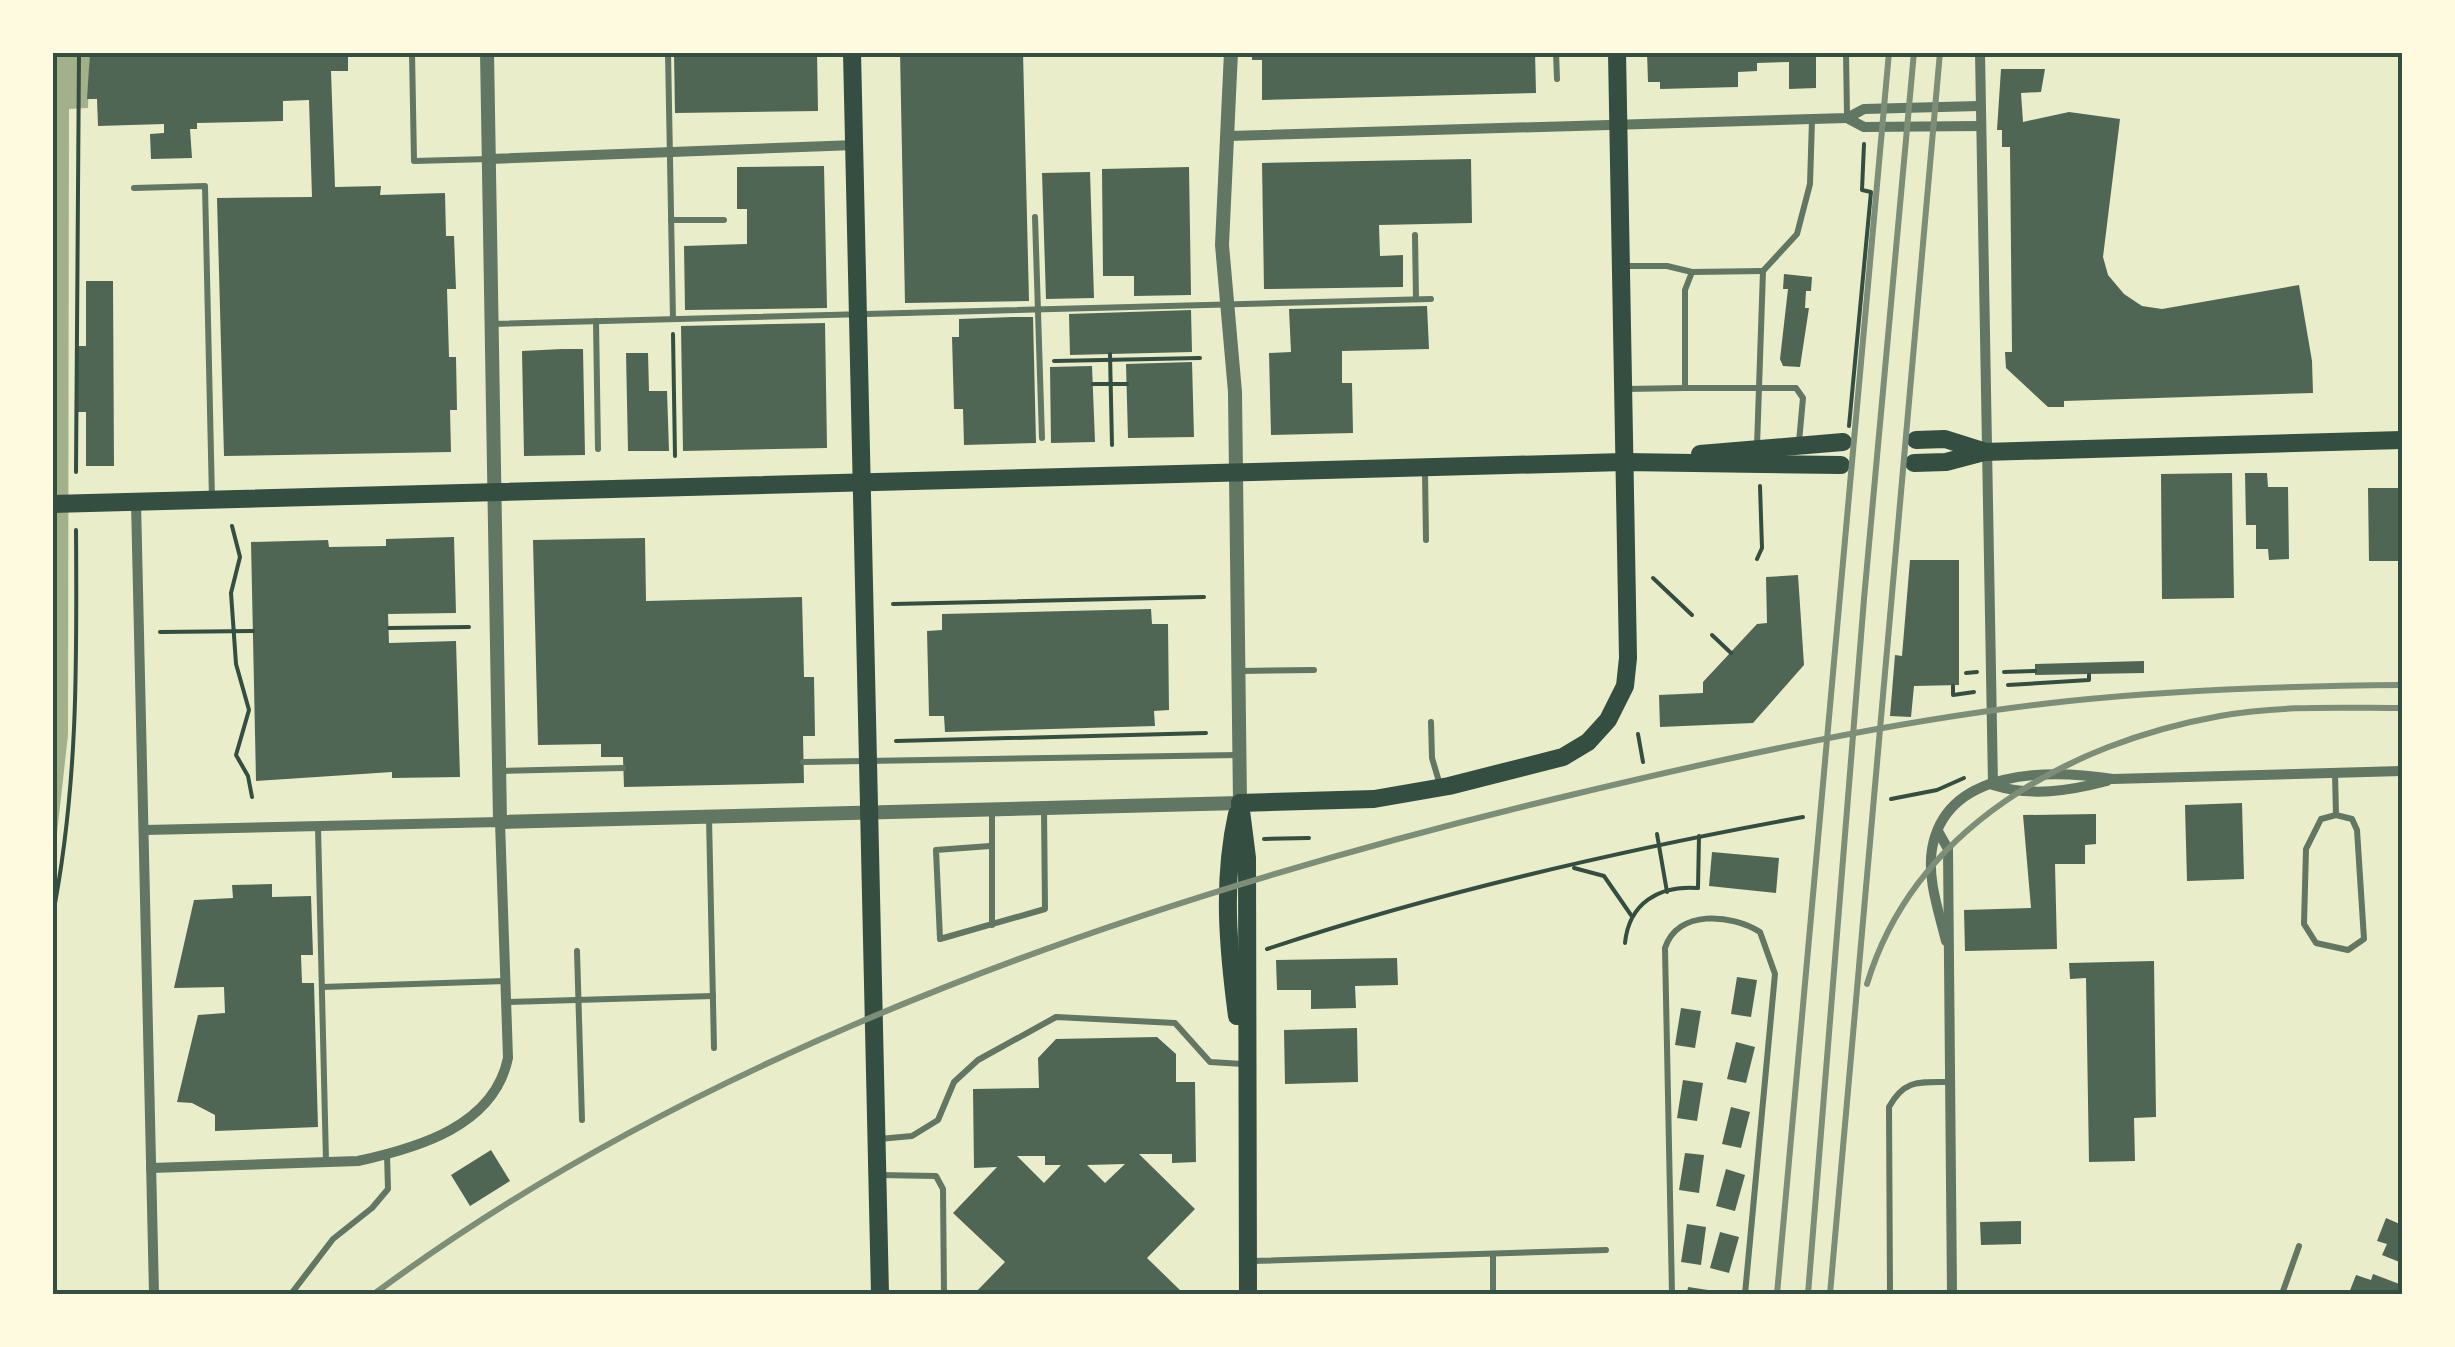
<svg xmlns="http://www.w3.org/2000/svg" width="2455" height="1347" font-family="Raleway,sans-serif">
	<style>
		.water { fill: #a3b18a }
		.building { fill: #4f6655; fill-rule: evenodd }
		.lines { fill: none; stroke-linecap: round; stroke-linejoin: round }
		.path { stroke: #344e41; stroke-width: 4 }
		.service { stroke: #617663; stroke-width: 6 }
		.minor { stroke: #617663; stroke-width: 10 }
		.tertiary { stroke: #617663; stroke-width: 14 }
		.primary { stroke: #344e41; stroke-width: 18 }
		.rail { stroke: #7c8e77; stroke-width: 6 }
		.neatline { fill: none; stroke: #344e41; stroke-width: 4 }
	</style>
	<rect width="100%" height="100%" fill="#e9edc9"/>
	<path class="water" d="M90 52 88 108 69 109 68 735 53 869 52 53Z"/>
	<g class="building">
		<path d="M90 52H358L348 56V71H331L335 187 381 186 380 195 445 193 446 236H454L456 289H447L449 357H456L457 410H450L451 452 224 456 217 198 312 197 309 100 283 101V121L197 123V129H190L192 158 151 159 150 134 164 133V124L98 126 97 99H87Z"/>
		<path d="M674 52H817L818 111 675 113Z"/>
		<path d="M900 52H1023L1029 301 905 303Z"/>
		<path d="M1252 52H1535L1536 93 1262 100V60H1252Z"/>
		<path d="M1647 52H1816V88L1789 89V62L1757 63V71L1738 72V87L1660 89V82H1648Z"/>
		<path d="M2001 69H2045L2041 92 2021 93 2023 122 2069 112 2120 119 2103 257 2108 275 2124 294 2142 306 2162 309 2299 285 2312 361 2313 393 2064 401V407H2048L2006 368 2005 352H2012L2010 147H2002V130H1997Z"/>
		<path d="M1471 159 1472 223 1379 225 1380 256 1403 255V287L1264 289 1262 163Z"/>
		<path d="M824 166 827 308 685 310 684 246 747 244V209H737V167Z"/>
		<path d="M1189 167 1191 295 1134 296V276H1103L1102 169Z"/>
		<path d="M1090 172 1094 298 1046 299 1042 173Z"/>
		<path d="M1784 274 1812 277 1811 291H1806L1805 308H1809L1800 367 1783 366 1780 359 1788 289H1783Z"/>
		<path d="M86 281H113L114 466H86V412H76V346H86Z"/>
		<path d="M1427 306 1429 349 1342 351V383H1352L1353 433 1271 435 1269 353 1291 352 1289 309Z"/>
		<path d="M1191 310 1192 352 1070 355 1069 314Z"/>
		<path d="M1012 317H1033L1036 443 964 445 963 409H954L952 337H959V319Z"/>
		<path d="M825 323 827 448 683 451 681 326Z"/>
		<path d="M562 349H583L585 455 524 456 522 351Z"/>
		<path d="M626 353H648L649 391H667L669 451H628Z"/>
		<path d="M1192 362 1194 437 1128 438 1126 364Z"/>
		<path d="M1092 366 1095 442 1051 443 1050 367Z"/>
		<path d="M2232 473 2234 598 2162 599 2161 474Z"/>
		<path d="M2245 473H2267L2268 487H2288L2289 559 2269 560 2268 549H2256V525H2246Z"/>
		<path d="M2368 488H2402V561H2369Z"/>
		<path d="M454 537 456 613 388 614 389 643 456 641 460 777 392 778V772L256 781 251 542 328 540 329 547 386 546V539Z"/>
		<path d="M645 538 646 601 802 597 804 677H814L815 736H803L804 783 624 787 623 757H601V744L538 745 533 540Z"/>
		<path d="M1910 560H1959V685L1914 686 1911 717 1890 716 1895 655 1902 656Z"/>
		<path d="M1798 575 1804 665 1753 723 1660 727 1659 695 1703 693V682L1757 624 1767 623 1766 577Z"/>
		<path d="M1151 609 1152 624H1168L1169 710 1154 711 1155 726 945 732 944 716H929L927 631 942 630V614Z"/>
		<path d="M2144 661V673L2035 675V664Z"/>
		<path d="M2242 803 2244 879 2187 881 2185 805Z"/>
		<path d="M2096 814V844L2085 845V864H2055L2057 949 1965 951 1964 910 2031 908 2023 815Z"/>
		<path d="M1712 852 1779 858 1776 893 1709 886Z"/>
		<path d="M272 884V897L311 896 313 955H301L302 983H314L318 1127 215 1131V1115L192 1103 177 1102 198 1015 225 1013 224 987 174 988 194 900 233 898 232 885Z"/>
		<path d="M1397 958 1398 985 1355 986 1356 1008 1311 1009V990H1277L1276 960Z"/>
		<path d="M2154 961 2156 1117 2134 1118 2135 1161 2089 1162 2086 978 2070 979 2069 963Z"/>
		<path d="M1737 977 1757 980 1751 1017 1731 1014Z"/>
		<path d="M1681 1008 1701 1011 1695 1048 1675 1045Z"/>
		<path d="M1357 1028 1358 1082 1285 1084 1284 1030Z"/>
		<path d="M1157 1037 1176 1054V1082H1195L1196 1162 1172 1163V1154H1139L1195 1209 1147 1258 1184 1294H974L1005 1262 953 1213 997 1167 974 1168 973 1089 1039 1088 1038 1058 1056 1039ZM1017 1156H1045V1165H1061L1044 1183ZM1125 1164 1105 1183 1087 1165Z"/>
		<path d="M1736 1042 1755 1047 1746 1083 1727 1079Z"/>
		<path d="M1683 1080 1703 1083 1697 1121 1677 1118Z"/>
		<path d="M1731 1107 1750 1112 1741 1148 1722 1144Z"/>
		<path d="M491 1150 510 1181 470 1206 451 1175Z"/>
		<path d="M1685 1153 1704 1155 1699 1193 1679 1190Z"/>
		<path d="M1726 1169 1745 1175 1735 1211 1716 1206Z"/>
		<path d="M2386 1218 2402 1225V1263L2382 1255 2387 1244 2377 1241Z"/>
		<path d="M2021 1221V1244L1981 1245 1980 1222Z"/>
		<path d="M1687 1224 1706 1227 1701 1265 1681 1262Z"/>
		<path d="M1720 1232 1739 1237 1729 1273 1710 1268Z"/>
		<path d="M2373 1274 2402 1285V1294L2349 1293 2356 1275 2371 1280Z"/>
		<path d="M1688 1287 1708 1290 1707 1294H1687Z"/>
	</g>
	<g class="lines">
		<g class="path">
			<path d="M673 334 675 456"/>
			<path d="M1110 354 1112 445"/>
			<path d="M1054 361 1200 358"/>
			<path d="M1093 384H1127"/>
			<path d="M1849 426 1871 192 1862 190 1864 144"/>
			<path d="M76 472 79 52"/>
			<path d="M232 526 240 557 231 593 236 664 249 710 236 755 248 776 252 797"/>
			<path d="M1757 559 1762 548 1760 486"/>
			<path d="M1653 578 1692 615"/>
			<path d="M893 604 1204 597"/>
			<path d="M389 628 469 627"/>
			<path d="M160 632 253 631"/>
			<path d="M1712 635 1731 653"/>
			<path d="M2004 672 2035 671"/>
			<path d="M1966 673 1977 672"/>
			<path d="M2008 685 2089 680V675"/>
			<path d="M1953 686V695L1974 692"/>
			<path d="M1638 734 1643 762"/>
			<path d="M896 741 1206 733"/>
			<path d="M1891 799 1937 790 1964 778"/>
			<path d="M1657 834 1667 892"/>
			<path d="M1264 839 1309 838"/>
			<path d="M1574 868 1604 876 1631 915"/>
			<path d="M52 919C78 789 77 662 76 530"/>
			<path d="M1625 943C1629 903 1659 885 1698 888L1699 836"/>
			<path d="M1267 949C1441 891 1622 850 1803 817"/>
		</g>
		<g class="service">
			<path d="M412 52 414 161 489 159"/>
			<path d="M668 52 673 319"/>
			<path d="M1556 52 1557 79"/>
			<path d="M1846 52 1847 116"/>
			<path d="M134 188 205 186 212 499"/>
			<path d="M1035 217 1042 438"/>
			<path d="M671 220H724"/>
			<path d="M1415 235 1416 299"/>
			<path d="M1624 266H1667L1692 272"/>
			<path d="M1763 271 1692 272 1685 290V388H1796L1803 398 1799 442"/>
			<path d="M596 321 598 449"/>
			<path d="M492 324 1431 299"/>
			<path d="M1627 389 1685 388"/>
			<path d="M1757 446 1763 271 1797 234 1810 184 1812 120"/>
			<path d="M1425 472 1426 540"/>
			<path d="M1240 671 1314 670"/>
			<path d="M1431 722 1432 758 1440 785"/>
			<path d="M803 762 1238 755"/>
			<path d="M500 771 623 768"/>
			<path d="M2335 773 2336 815"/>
			<path d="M2336 815 2352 819 2357 830 2364 939 2348 950 2316 943 2304 924 2306 849 2321 819Z"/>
			<path d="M709 818 714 1048"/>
			<path d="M318 827 326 1161"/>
			<path d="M990 846 936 850 940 939 1045 909 1044 808"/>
			<path d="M992 925V810"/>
			<path d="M577 951 582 1120"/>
			<path d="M322 987 505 981"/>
			<path d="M507 1002 713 996"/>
			<path d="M879 1139 912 1136 938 1120 954 1082 978 1060 1056 1017 1175 1023 1210 1062 1243 1064"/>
			<path d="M878 1175 936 1176 943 1189 944 1294"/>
			<path d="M1493 1254V1294"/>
			<path d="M1253 1261 1606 1250"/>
			<path d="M291 1294 333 1239 372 1208 388 1189 387 1155"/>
			<path d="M1672 1294 1665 948C1678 909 1731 914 1760 932L1775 974 1745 1294"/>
			<path d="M1890 1294 1889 1107C1904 1080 1918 1082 1947 1082"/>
			<path d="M2282 1294 2299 1246"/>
		</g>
		<g class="minor">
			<path d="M1980 52 1993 785"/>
			<path d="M1847 118 1864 127 1980 126"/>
			<path d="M1229 136 1847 118 1864 109 1979 106"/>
			<path d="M490 159 855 145"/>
			<path d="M136 502 154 1294"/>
			<path d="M1993 785C2031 797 2069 791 2107 781"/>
			<path d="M145 830 500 822 508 1058C494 1126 418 1148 358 1161L151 1168"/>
			<path d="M1939 833 1948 849 1952 1294"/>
			<path d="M1946 941C1939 912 1927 879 1932 849 1946 768 2049 769 2113 779L2402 771"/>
		</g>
		<path class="tertiary" d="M487 52 500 822 1240 803 1235 392 1222 245 1231 52"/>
		<g class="primary">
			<path d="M852 52 880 1294"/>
			<path d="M1916 440 1945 439 1983 451"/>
			<path d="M1700 454 1843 442"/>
			<path d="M1914 463 1946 462 1984 452 2402 440"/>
			<path d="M52 504 1624 462 1841 465"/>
			<path d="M1240 803 1374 799 1449 786 1563 757 1588 742 1608 720 1625 686 1628 658 1617 52"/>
			<path d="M1240 803 1247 858 1248 1294"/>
			<path d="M1237 1016C1228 948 1222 881 1237 814"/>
		</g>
		<g class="rail">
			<path d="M1867 984C1914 828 2069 743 2220 716 2280 705 2342 708 2402 708"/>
			<path d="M374 1294C713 1042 1164 892 1571 795 1734 756 1901 719 2069 701 2179 689 2291 686 2402 685"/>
			<path d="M1777 1294 1889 52"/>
			<path d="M1808 1294 1864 599 1914 52"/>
			<path d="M1830 1294 1940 52"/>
		</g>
	</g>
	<rect width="2455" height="1347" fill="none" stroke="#fefae0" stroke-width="110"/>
	<rect x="55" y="55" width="2345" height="1237" class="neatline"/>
</svg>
